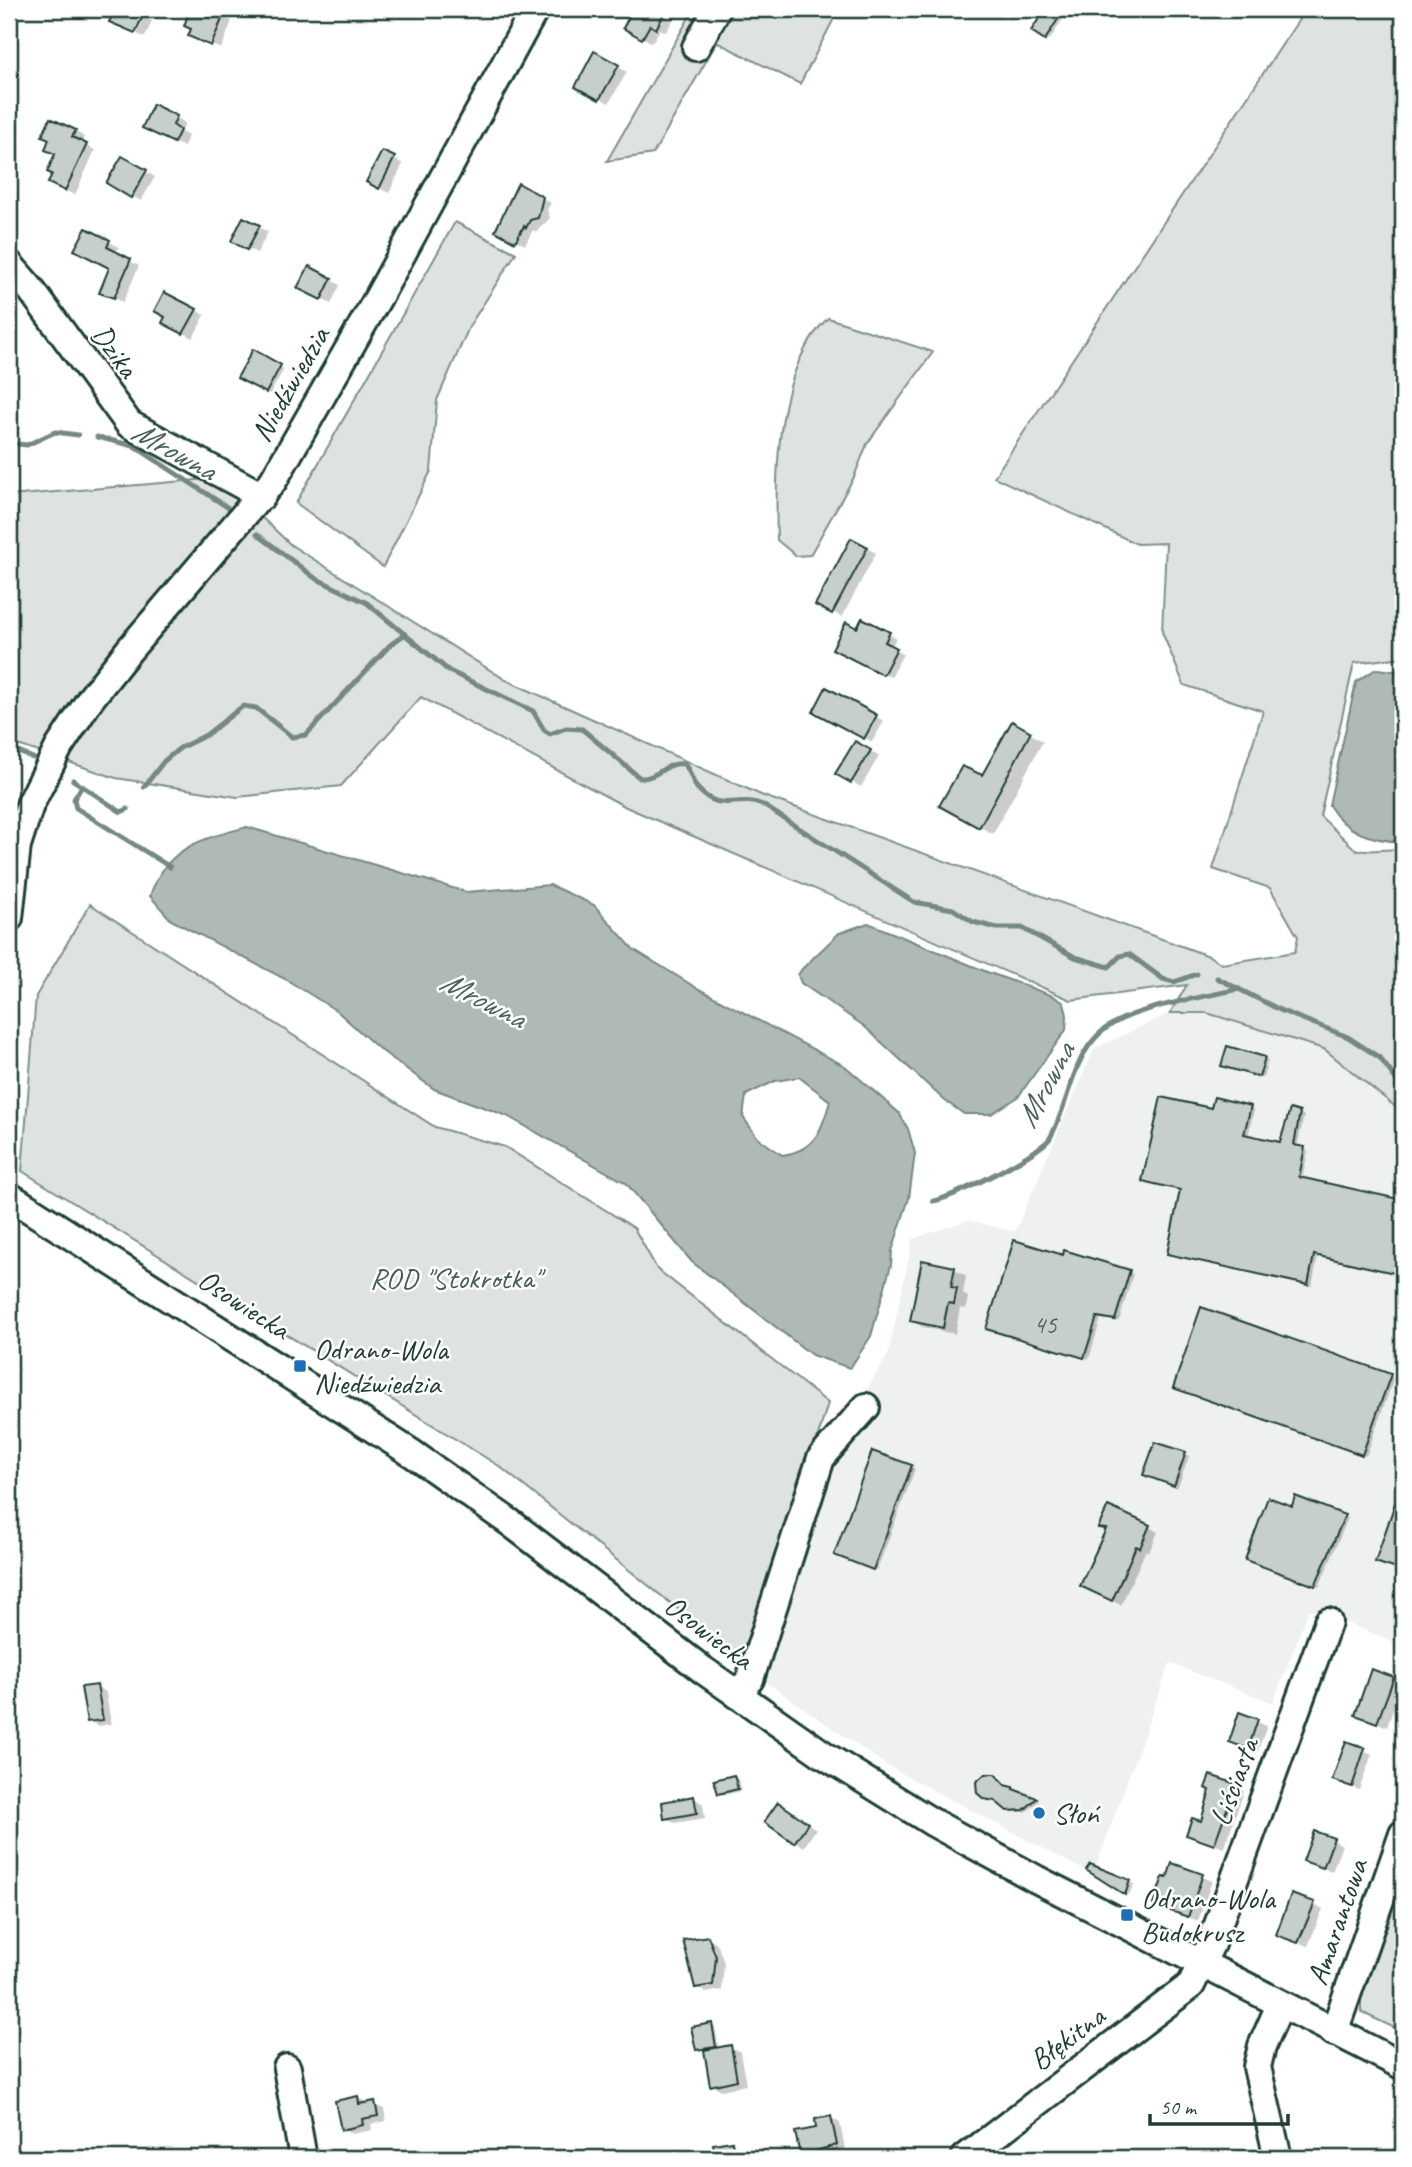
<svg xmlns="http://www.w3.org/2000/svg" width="1412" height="2167" font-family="Caveat,sans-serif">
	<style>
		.built { fill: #eef1f0 }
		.green { fill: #dee3e2; stroke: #7e908b; stroke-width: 2 }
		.water { fill: #afbab7; stroke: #758883; stroke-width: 2; fill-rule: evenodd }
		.shadow { fill: #0003 }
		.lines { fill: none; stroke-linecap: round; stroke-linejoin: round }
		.stream { stroke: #758883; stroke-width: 5 }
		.building { fill: #c7cfcc; stroke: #1f3d34; stroke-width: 2 }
		.minor-casing { stroke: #1f3d34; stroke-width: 32 }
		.minor { stroke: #fff; stroke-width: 26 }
		.poi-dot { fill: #1f6fb2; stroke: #fff; stroke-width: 2.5 }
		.labels { text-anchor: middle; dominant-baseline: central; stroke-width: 5; stroke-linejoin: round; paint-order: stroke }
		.number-label { font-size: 26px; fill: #49625a }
		.street-label { font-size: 30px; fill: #1f3d34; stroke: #fff }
		.park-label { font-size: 30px; fill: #455e57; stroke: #fff }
		.poi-label { font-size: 30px; fill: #1f3d34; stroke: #fff; text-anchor: start }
		.water-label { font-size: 32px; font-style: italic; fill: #4a625b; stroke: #fff }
	</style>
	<rect width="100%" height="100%" fill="#fff"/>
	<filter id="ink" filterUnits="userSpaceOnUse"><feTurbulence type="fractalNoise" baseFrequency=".0143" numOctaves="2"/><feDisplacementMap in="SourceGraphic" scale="14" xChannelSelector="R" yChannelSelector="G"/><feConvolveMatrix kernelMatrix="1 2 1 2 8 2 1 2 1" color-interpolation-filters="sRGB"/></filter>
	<g filter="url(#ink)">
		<path class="built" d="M1170 1013H1207L1324 1049 1403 1113V1645L1309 1609 1273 1703 1170 1663 1093 1875 886 1765 757 1676 827 1464 859 1402 888 1355 913 1239 968 1220 1015 1232 1094 1049Z"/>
		<g class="green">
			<path d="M694 9H839L800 84 717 42 653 154 607 161Z"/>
			<path d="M1306 9H1403V657L1354 663 1320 816 1357 851 1403 849V1113L1324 1049 1207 1013H1170L1187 985 1071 1000 626 807 421 697 341 786 237 797 116 778 9 742V496L220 478 291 545 506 680 761 795 1209 956 1222 964 1295 952 1298 937 1270 888 1213 869 1263 711 1184 685 1162 632 1166 543 1137 544 994 477Z"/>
			<path d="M455 222 516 253 470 325 437 400 431 471 383 567 296 503Z"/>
			<path d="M828 318 933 352 867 444 854 477 810 555 796 556 777 540C775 473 776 367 828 318Z"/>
			<path d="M90 904 435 1127 505 1147 634 1228 657 1269 828 1403 793 1519 743 1661 499 1466 22 1171 36 996Z"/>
			<path d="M1403 1877V2032L1361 2012V1997Z"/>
		</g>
		<g class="water">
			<path d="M1376 669 1403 672V842C1372 840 1345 833 1329 805L1356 682Z"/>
			<path d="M247 827 466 892 550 885 594 905 633 949 695 987 845 1066 899 1113 908 1129 915 1153 909 1198 892 1251 891 1265 871 1336 850 1368 812 1355 692 1262 626 1183 507 1116 434 1089 378 1048 337 1011 287 980 171 920 150 896C166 847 201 839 247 827ZM799 1077 830 1101C822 1130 815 1151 782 1155L758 1138 743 1117 746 1095 775 1081Z"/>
			<path d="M868 923 987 972 1053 996 1064 1003 1067 1015 1066 1030 1018 1097 991 1114H964L944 1100 864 1026 801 983 798 975 802 969 839 933Z"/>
		</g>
		<g class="shadow">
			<path d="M192 9H205L232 21 221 49 200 40 193 29 186 25Z"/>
			<path d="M633 9H652L673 20 666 32 660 29 652 43 625 27Z"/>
			<path d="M1047 10 1063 19 1050 40 1034 31Z"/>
			<path d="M144 17 152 21 145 37 137 34Z"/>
			<path d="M594 53 627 72 609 103 578 86Z"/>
			<path d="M9 100 15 104 9 116Z"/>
			<path d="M176 117 185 123 181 132 188 136 184 147 154 133Z"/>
			<path d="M75 131 84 137 81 143 95 150 75 195 59 188 54 174 57 155 51 139Z"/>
			<path d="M383 153 403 164 389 193 377 187Z"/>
			<path d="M123 158 155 177 141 201 109 183Z"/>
			<path d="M519 186 551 203 547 210 550 218 536 232 533 230 525 245 497 230Z"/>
			<path d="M244 219 268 232 257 253 233 241Z"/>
			<path d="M87 230 119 247 115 253 139 266 123 302 102 292 111 268Z"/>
			<path d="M310 268 340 285 331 304 300 287Z"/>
			<path d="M165 294 205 315 193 338 164 322 167 317Z"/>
			<path d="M253 352 284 369 270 394 240 377Z"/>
			<path d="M852 540 876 553 842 617 817 604Z"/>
			<path d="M863 620 896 638 891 648 903 654 891 677 842 652Z"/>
			<path d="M827 690 884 721 872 742 816 711Z"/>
			<path d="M1013 724 1043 741 993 834 942 806 982 778Z"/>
			<path d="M855 743 879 756 861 787 838 774Z"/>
			<path d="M1264 1058 1268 1060 1263 1078 1223 1066Z"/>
			<path d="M1250 1108 1254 1110 1248 1136 1282 1144 1300 1113 1304 1116 1297 1147 1308 1151 1302 1180 1403 1202V1275L1318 1256 1312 1286 1169 1253 1182 1190 1144 1180 1213 1110Z"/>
			<path d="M1066 1252 1133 1274 1119 1321 1101 1318 1089 1359 992 1330 1065 1257Z"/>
			<path d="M954 1269 966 1276 963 1294 968 1297 966 1309 960 1308 955 1334 923 1327 911 1321Z"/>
			<path d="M1390 1376 1394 1378 1366 1456 1179 1390Z"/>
			<path d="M1185 1454 1189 1456 1178 1487 1149 1477Z"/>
			<path d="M911 1467 915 1469 877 1570 840 1556Z"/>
			<path d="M1344 1516 1348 1518 1319 1587 1251 1561Z"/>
			<path d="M1149 1527 1158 1532 1149 1552 1146 1550 1121 1605 1091 1591 1107 1532 1100 1528Z"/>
			<path d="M1393 1678 1402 1684 1387 1727 1357 1714Z"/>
			<path d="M97 1687 106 1692 111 1724 98 1726 89 1721Z"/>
			<path d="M1240 1715 1267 1726 1257 1753 1231 1741Z"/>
			<path d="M1347 1743 1372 1754 1359 1790 1341 1783Z"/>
			<path d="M734 1777 738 1779 741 1791 724 1795 720 1793Z"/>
			<path d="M999 1779 1016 1793 1039 1801 1026 1812H1013L999 1802 987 1799Z"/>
			<path d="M1235 1786 1244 1791 1224 1848 1197 1839 1212 1790Z"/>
			<path d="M694 1798 703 1804 705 1818 675 1823 666 1818Z"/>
			<path d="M788 1810 816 1829 804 1847 766 1822Z"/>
			<path d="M1333 1840 1342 1845 1332 1872 1305 1860Z"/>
			<path d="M1174 1865 1212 1881 1198 1921 1155 1904Z"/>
			<path d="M1090 1866 1134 1884 1129 1895 1089 1869Z"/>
			<path d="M1314 1904 1323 1909 1308 1946 1288 1939Z"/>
			<path d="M708 1937 717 1943 724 1963 722 1990 706 1993 697 1987 685 1941Z"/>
			<path d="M711 2025 715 2027 719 2049 731 2047 740 2052 746 2085 721 2090 712 2084 706 2050 697 2049Z"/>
			<path d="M357 2098 384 2109 386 2121 371 2124 372 2130 352 2134 343 2128Z"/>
			<path d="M831 2118 840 2123 845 2149 812 2158 801 2154 818 2129Z"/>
			<path d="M731 2143 741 2148 743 2158H718L715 2145Z"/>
		</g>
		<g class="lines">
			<g class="stream">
				<path d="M97 437 134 446 227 507"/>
				<path d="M9 443 27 445 55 432 78 435"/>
				<path d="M257 534 315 578 367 603 449 671 533 711 544 730 550 734 566 728 582 729 640 778C657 779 667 761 684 764 691 771 691 780 697 788 721 815 737 794 763 805L914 902 953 909 973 922 997 928H1022L1075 957 1109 967 1120 956 1129 954 1163 979 1174 982 1197 974"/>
				<path d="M9 748 33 758"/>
				<path d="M73 780 121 812 128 809"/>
				<path d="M82 786 74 799 76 808 170 867"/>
				<path d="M144 787 164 761 180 748 206 735 243 706 256 708 292 737 306 735 390 645 405 634"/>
				<path d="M1217 978 1282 1011 1348 1037 1380 1058 1403 1089"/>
				<path d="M933 1201C951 1199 1042 1152 1050 1138 1072 1099 1071 1047 1114 1023 1144 1006 1204 997 1239 989"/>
			</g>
		</g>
		<g class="building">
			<path d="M115 9H131L144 14 135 33 109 22Z"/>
			<path d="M190 9H210L224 14 211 46 188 36 191 29 184 26Z"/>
			<path d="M633 9H656L664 14 656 29 650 25 642 39 623 28Z"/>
			<path d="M1045 9 1060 16 1045 40 1031 31Z"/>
			<path d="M594 51 619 65 599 100 575 87Z"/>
			<path d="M153 104 177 116 173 125 180 130 174 143 142 128Z"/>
			<path d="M50 118 76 130 72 137 87 144 65 191 48 183 52 174 47 172 55 154 45 150 49 139 42 136Z"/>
			<path d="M382 151 395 157 379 189 366 182Z"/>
			<path d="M122 156 147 170 131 198 106 183Z"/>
			<path d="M518 183 543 197 538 218 530 220 526 228 524 226 515 242 495 231Z"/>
			<path d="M243 217 260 225 247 250 231 241Z"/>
			<path d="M86 228 110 240 107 247 131 259 114 298 99 293 109 268 74 250Z"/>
			<path d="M309 266 332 278 321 300 297 288Z"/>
			<path d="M164 292 197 309 183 334 162 323 165 317 154 311Z"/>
			<path d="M253 349 281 365 266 393 237 378Z"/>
			<path d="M851 538 868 547 832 614 815 605Z"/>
			<path d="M862 618 890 632 885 642 897 648 883 675 832 649 846 622 857 628Z"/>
			<path d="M826 687 877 715 864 739 813 712Z"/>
			<path d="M1012 721 1031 732 979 828 939 806 962 766 982 775Z"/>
			<path d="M855 741 871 750 851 783 835 774Z"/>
			<path d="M1227 1046 1265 1057 1259 1077 1221 1066Z"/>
			<path d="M1161 1097 1211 1108 1214 1097 1251 1106 1244 1134 1280 1142 1290 1109 1300 1112 1294 1145 1305 1147 1299 1177 1403 1200V1275L1314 1255 1308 1285 1167 1254 1180 1190 1142 1181Z"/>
			<path d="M1014 1240 1063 1255 1064 1250 1130 1270 1115 1320 1097 1317 1084 1358 986 1329Z"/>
			<path d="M922 1260 955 1267 951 1287 957 1288 954 1304 948 1303 943 1328 910 1321Z"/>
			<path d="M1201 1307 1391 1374 1362 1455 1173 1388Z"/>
			<path d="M1155 1442 1186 1452 1174 1486 1143 1475Z"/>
			<path d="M872 1451 912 1465 873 1570 834 1555Z"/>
			<path d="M1401 1486 1403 1487V1571L1375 1562Z"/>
			<path d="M1295 1496 1345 1515 1315 1586 1245 1560 1268 1497 1292 1506Z"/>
			<path d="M1108 1506 1150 1525 1140 1548 1136 1546 1112 1601 1080 1586 1106 1529 1098 1528Z"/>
			<path d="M1371 1669 1394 1677 1377 1723 1355 1715Z"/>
			<path d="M97 1685 103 1720 87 1722 81 1687Z"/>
			<path d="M1239 1712 1258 1719 1248 1749 1229 1742Z"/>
			<path d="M1346 1741 1365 1748 1352 1787 1332 1780Z"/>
			<path d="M985 1774H995L1005 1785 1013 1787V1789L1037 1798 1024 1810 1007 1811 995 1801 984 1799 977 1793 976 1782Z"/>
			<path d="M734 1775 738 1789 718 1794 714 1780Z"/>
			<path d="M1210 1775 1236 1784 1214 1845 1186 1835 1192 1818 1201 1821 1210 1790 1205 1788Z"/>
			<path d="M694 1796 697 1813 664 1819 662 1802Z"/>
			<path d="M778 1802 808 1823 794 1843 764 1822Z"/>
			<path d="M1314 1831 1334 1838 1323 1868 1303 1861Z"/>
			<path d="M1172 1863 1203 1874 1188 1917 1153 1905 1163 1877 1167 1878Z"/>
			<path d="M1090 1864 1130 1880 1125 1895 1086 1870Z"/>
			<path d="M1291 1894 1315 1902 1298 1943 1276 1935Z"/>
			<path d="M708 1936 716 1957 713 1985 695 1988 683 1940Z"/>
			<path d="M712 2023 716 2047 696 2050 691 2027Z"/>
			<path d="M731 2045 737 2080 710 2086 704 2050Z"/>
			<path d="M358 2096 359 2104 375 2101 378 2116 362 2119 363 2125 341 2130 335 2101Z"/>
			<path d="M831 2116 837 2145 800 2155 795 2132 816 2128 815 2119Z"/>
			<path d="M732 2141 735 2158H716L713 2144Z"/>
		</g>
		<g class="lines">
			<g class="minor-casing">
				<g id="minor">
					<path d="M696 47 717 9"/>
					<path d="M9 264 29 287 129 424 262 496"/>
					<path d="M9 918 17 845 30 805 59 747 91 698 129 650 273 481 379 296 535 9"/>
					<path d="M9 1196 413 1454 512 1524 703 1670 824 1755 932 1822 1036 1879 1403 2066"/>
					<path d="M738 1695 750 1679 821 1458 866 1407"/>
					<path d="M1334 2032 1403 1834"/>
					<path d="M287 2068 303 2158"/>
					<path d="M965 2158 1191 1985 1211 1944 1328 1622"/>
					<path d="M1278 2158 1257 2067 1262 2046 1280 2005"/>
				</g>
			</g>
			<use href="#minor" class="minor"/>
		</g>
	</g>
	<g class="poi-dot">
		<rect x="293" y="1359" width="14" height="14" rx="3.5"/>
		<circle cx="1039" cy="1813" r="7"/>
		<rect x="1120" y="1908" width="14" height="14" rx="3.5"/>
	</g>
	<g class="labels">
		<g class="number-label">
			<text x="1045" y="1324">45</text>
		</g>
		<g class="street-label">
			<text transform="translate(115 351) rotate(54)">Dzika</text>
			<text transform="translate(290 384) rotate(-60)">Niedźwiedzia</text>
			<text transform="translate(244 1304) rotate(33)">Osowiecka</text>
			<text transform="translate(709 1632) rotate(37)">Osowiecka</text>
			<text transform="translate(1234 1782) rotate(-70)">Liściasta</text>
			<text transform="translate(1337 1922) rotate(-71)">Amarantowa</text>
			<text transform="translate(1067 2038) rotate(-37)">Błękitna</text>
		</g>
		<g class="park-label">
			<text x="455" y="1278">ROD "Stokrotka"</text>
		</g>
		<g class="poi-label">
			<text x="314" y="1349">Odrano-Wola<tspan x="314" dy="34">Niedźwiedzia</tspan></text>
			<text x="1053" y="1813">Słoń</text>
			<text x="1141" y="1898">Odrano-Wola<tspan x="1141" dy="34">Budokrusz</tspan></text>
		</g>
		<g class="water-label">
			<text transform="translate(174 450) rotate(29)">Mrowna</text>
			<text transform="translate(483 999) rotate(27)">Mrowna</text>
			<text transform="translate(1045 1085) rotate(-62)">Mrowna</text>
		</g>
	</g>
	<rect width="1412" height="2167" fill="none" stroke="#fff" stroke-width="35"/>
	<rect x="18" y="18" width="1377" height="2132" fill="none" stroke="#1f3d34" stroke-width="2.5" filter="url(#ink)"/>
	<path d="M1150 2114v10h138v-10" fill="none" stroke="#1f3d34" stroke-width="3.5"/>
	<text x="1160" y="2114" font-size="21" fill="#1f3d34" stroke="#ffffff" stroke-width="5" paint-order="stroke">50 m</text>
</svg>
